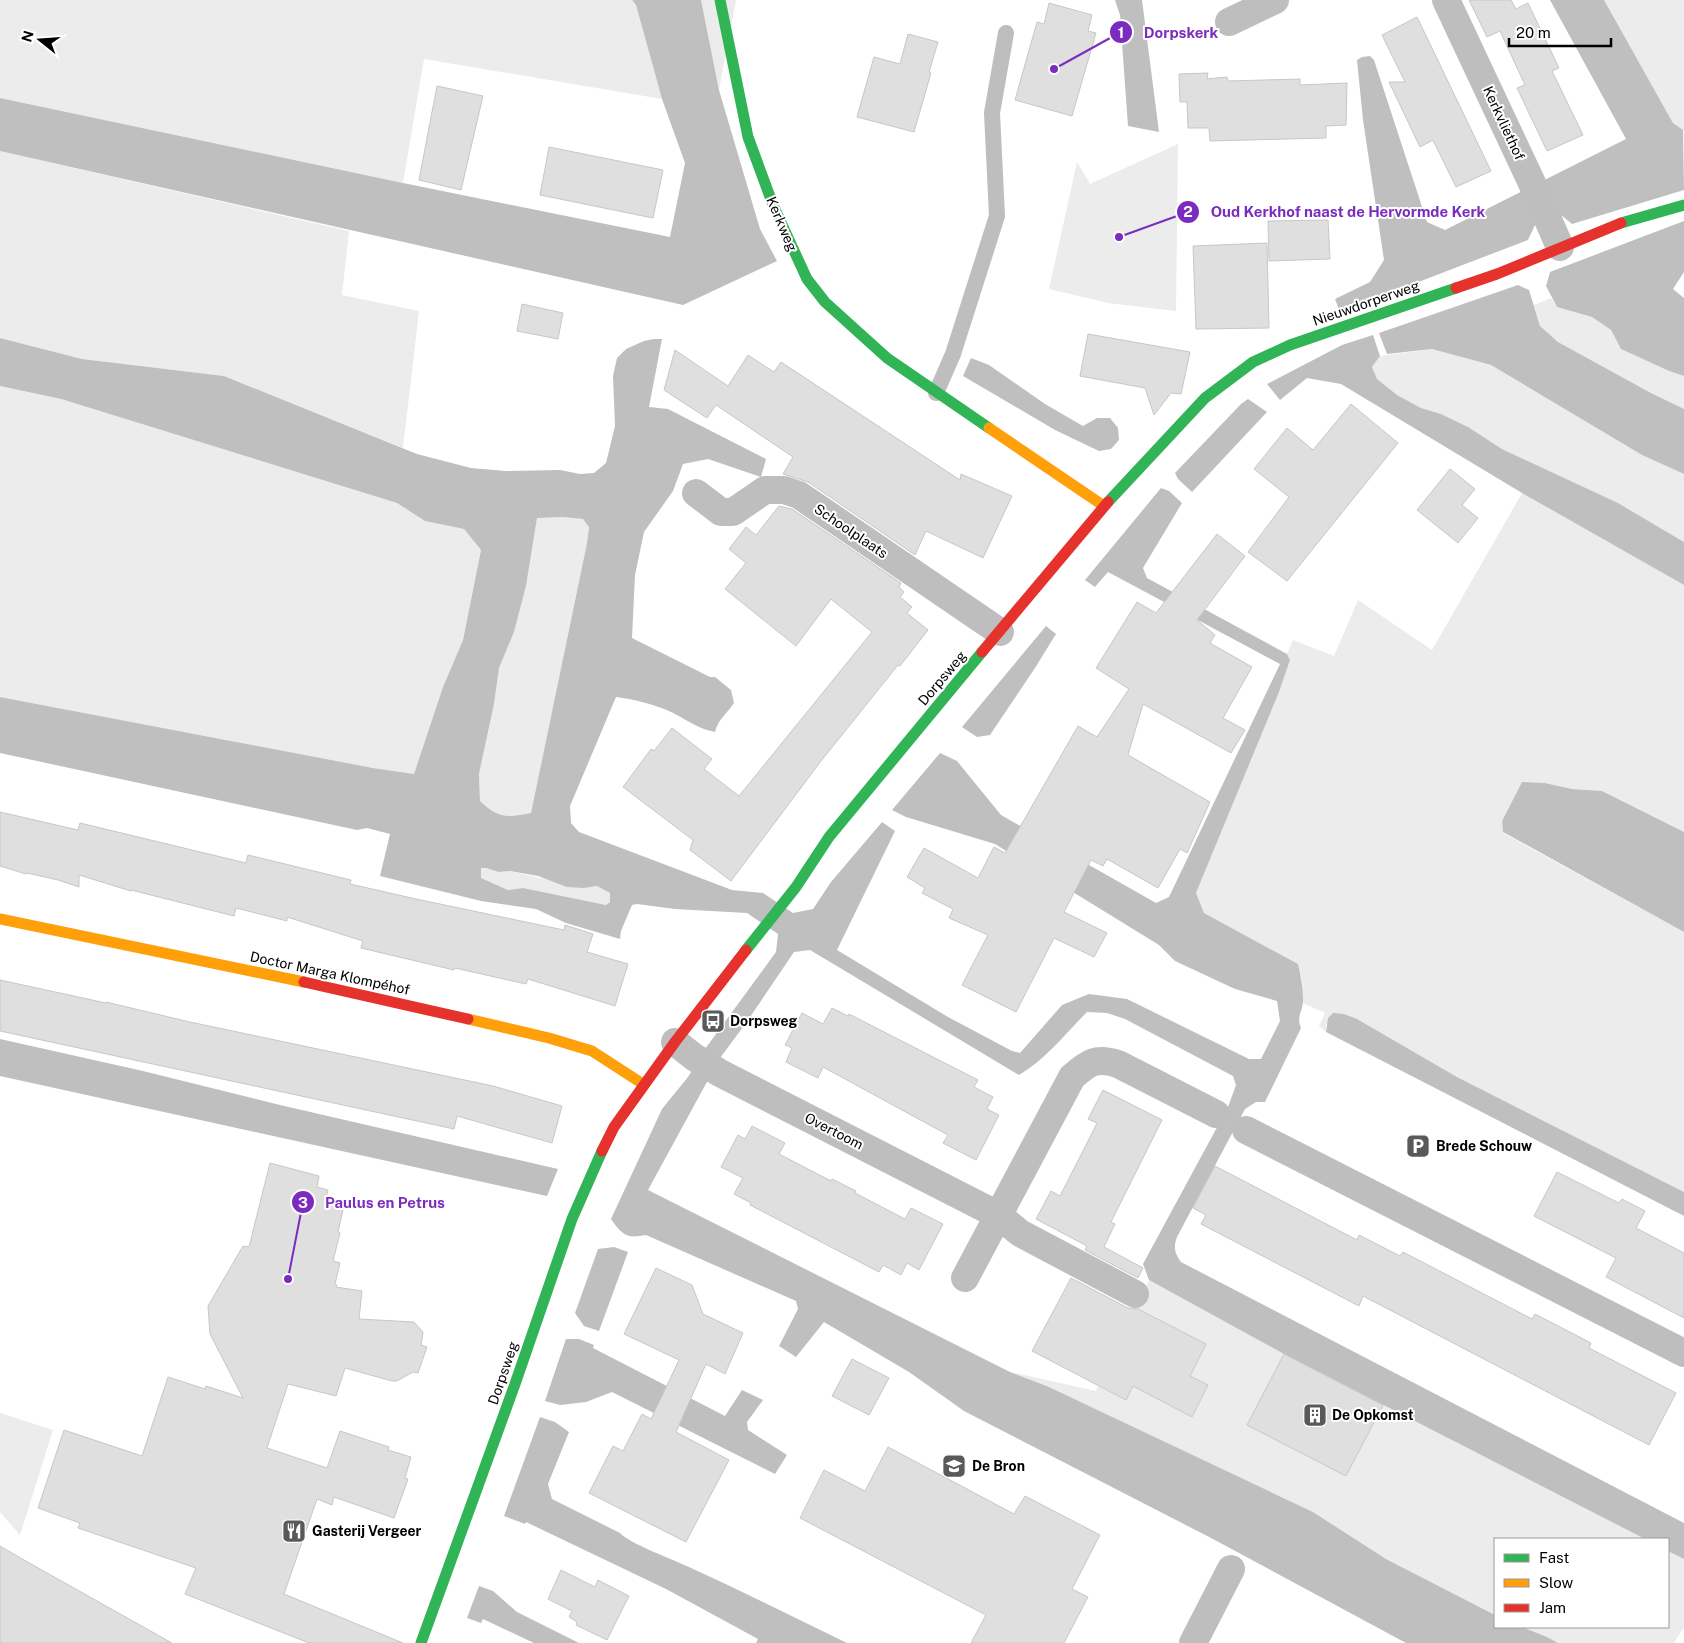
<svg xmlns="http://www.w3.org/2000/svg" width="1684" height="1643" font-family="'Public Sans',sans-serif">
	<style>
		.green { fill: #ececec }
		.water { fill: #bfbfbf; fill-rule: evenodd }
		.building { fill: #dfdfdf; stroke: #c7c7c7 }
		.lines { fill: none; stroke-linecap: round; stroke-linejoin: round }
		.lane { stroke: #bebebe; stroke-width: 16 }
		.street { stroke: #bebebe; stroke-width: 28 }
		.fast { stroke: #30b455; stroke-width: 11 }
		.slow { stroke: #ff9f0a; stroke-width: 11 }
		.jam { stroke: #e5322d; stroke-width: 11 }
		.labels { text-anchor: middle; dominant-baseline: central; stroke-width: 4; stroke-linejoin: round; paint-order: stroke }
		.street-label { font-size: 14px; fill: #000; stroke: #fff }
		.poi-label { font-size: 14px; font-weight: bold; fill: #000; stroke: #fff; text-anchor: start }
		.leader { fill: none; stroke: #7b2cbf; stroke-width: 2 }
		.callout-dot { fill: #7b2cbf; stroke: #fff; stroke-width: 2 }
		.mark-label { font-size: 15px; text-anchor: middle; font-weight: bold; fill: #fff }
		.callout-label { font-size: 15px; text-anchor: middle; font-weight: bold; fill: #7b2cbf; stroke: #fff; stroke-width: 4; stroke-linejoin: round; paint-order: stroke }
	</style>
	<rect width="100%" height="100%" fill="#fff"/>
	<g class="green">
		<path d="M0 0H632L636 5 662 99 424 59 403 183 0 98Z"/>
		<path d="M701 0H736L719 90Z"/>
		<path d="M1604 0H1684V131L1673 123Z"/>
		<path d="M1178 144 1176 311 1108 303 1049 289 1077 162 1090 184Z"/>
		<path d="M0 151 349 231 342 295 419 311 403 448 224 376 82 359 0 338Z"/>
		<path d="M1551 298 1557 307 1592 317 1611 330 1621 349 1669 371 1684 376V409L1651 393 1558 342 1540 326 1534 305Z"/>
		<path d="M1432 349 1491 365 1642 455 1684 474V542L1618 503 1502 449 1468 427 1441 414 1421 408 1397 395 1377 379 1372 367 1380 356Z"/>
		<path d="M0 386 61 399 397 503 425 521 464 529 481 550 463 640 443 687 414 774 373 768 0 697Z"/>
		<path d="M1522 493 1684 585V832L1602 791 1572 789 1545 783 1522 782 1502 821 1503 833 1684 932V1192L1457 1077 1357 1019 1326 1024V1032L1319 1026 1325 1013 1303 1003 1302 979 1298 964 1204 913 1196 893 1279 692 1290 660 1287 654 1293 640 1334 656 1358 600 1432 650Z"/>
		<path d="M563 517 583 519 589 527 587 543 531 813C506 818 499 818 480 801L479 774 494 704 499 668 514 632 526 586 537 518Z"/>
		<path d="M481 868H486L499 872 510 871 584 888 597 886 610 893V902L606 905 523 888 508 890 481 878Z"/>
		<path d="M1149 1280 1284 1354 1645 1539H1495V1615L1386 1559 1313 1512 1049 1387 1010 1372 1096 1391 1098 1386 1126 1400 1133 1386 1192 1417 1208 1385 1190 1376 1206 1344 1137 1308Z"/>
		<path d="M0 1413 53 1430 20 1535 0 1512Z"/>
		<path d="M1668 1551 1684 1559V1627L1674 1643H1558L1547 1637 1522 1627H1668Z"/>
	</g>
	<g class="water">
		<path d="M632 0H701L719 90 760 229 777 261 683 305 0 151V98L403 183 670 237 685 163 662 99 636 5Z"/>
		<path d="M1115 0H1142L1159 132 1128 126 1120 15Z"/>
		<path d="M1550 0H1604L1673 123 1683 130 1684 190 1572 224 1561 215 1535 225 1528 240 1340 312 1335 299 1370 282 1384 260 1363 120 1357 60 1362 57 1370 56 1374 60 1427 222 1445 230 1626 139Z"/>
		<path d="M1684 221V272L1673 289 1684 298V376L1669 371 1621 349 1611 330 1592 317 1557 307 1546 286 1550 272Z"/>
		<path d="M1518 285 1529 290 1540 326 1558 342 1651 393 1684 409V474L1642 455 1491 365 1432 349 1387 354 1379 333Z"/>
		<path d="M1373 335 1380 356 1372 367 1377 379 1397 395 1421 408 1441 414 1468 427 1502 449 1618 503 1684 542V585L1522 493 1341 384 1307 378 1280 400 1267 384 1342 345Z"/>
		<path d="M0 338 82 359 224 376 417 454 471 468 506 471 560 470 580 474 594 473 606 463 615 426 613 376 617 358 626 349 644 341 654 339H662L649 407 668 409 766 459 761 477 708 459 683 464 673 491 644 532 635 575 632 638 710 677H715L731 690 734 703C727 714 718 719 715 732 698 729 684 718 669 711 653 704 633 699 616 697L570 806 571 823 579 832 732 890 763 893 793 913 813 909 831 882 882 822 895 831 837 950 948 1017 1012 1051 1020 1053 1062 1005 1089 994 1127 999 1249 1059H1261L1280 1021 1277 1001 1235 989 1175 961 1159 945 995 844 906 817 892 810 940 753 957 761 1001 815 1156 903 1169 897 1280 664 1108 572 1095 587 1085 580 1161 488 1169 491 1182 503 1143 568 1147 578 1287 654 1290 660 1279 692 1196 893 1204 913 1298 964C1301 976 1303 988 1303 1000 1303 1012 1296 1015 1301 1028L1265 1102H1256L1245 1109 1177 1237C1173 1248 1175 1253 1181 1262L1684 1523V1559L1668 1551V1539H1645L1284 1354 1149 1280 1143 1264 1228 1107 1236 1085 1233 1076 1125 1019 1107 1013 1087 1012C1065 1034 1046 1059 1019 1075L810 950 794 952 746 1023 720 1058 648 1190 1010 1372 1049 1387 1313 1512 1386 1559 1495 1615V1627H1522L1547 1637 1558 1643H1406L1213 1539 964 1411 909 1372 824 1322 796 1357 779 1346 798 1309 796 1301 646 1235C627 1239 622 1235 611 1219L662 1109 688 1077 705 1049 776 952 778 934 747 913 675 909 637 904 632 905 621 931 620 939 566 923 536 909 481 901 380 876 390 834 367 828 357 830 0 753V697L373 768 414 774 443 687 463 640 481 550 464 529 425 521 397 503 61 399 0 386ZM563 517 583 519 589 527 587 543 531 813C506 818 498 818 480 801L479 774 494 704 499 668 514 632 526 586 537 518ZM481 868H486L499 872 510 871 538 876 567 887 584 888 597 886 610 893V902L606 905 523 888 508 890 481 878Z"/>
		<path d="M971 358 989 365 1045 404 1083 426 1097 418H1110L1118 428 1119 440 1111 449 1099 451 1055 430 963 376Z"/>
		<path d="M1248 399 1267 412 1192 492 1178 479 1175 473 1241 404Z"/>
		<path d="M1046 626 1056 634 1035 668 990 735 977 737 962 727Z"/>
		<path d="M1522 782 1545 783 1572 789 1602 791 1684 832V932L1503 832 1502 821Z"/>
		<path d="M1333 1013 1344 1014 1357 1019 1457 1077 1684 1192V1216L1326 1032 1328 1018Z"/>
		<path d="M0 1039 143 1071 280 1105 558 1169 547 1196 0 1076Z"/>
		<path d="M614 1247 628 1252 599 1331 584 1326 575 1313 598 1249Z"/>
		<path d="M566 1339H579L594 1345 593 1348 725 1416 742 1390 763 1400 747 1422 748 1430 787 1455 775 1474 612 1392 586 1402 560 1405 545 1401Z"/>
		<path d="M540 1417 555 1422 569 1432 548 1484 552 1499 620 1533C628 1543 677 1561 691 1568 744 1592 795 1618 847 1643H756L758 1639 666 1589 526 1522 525 1524 504 1516Z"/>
		<path d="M479 1586 493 1591 517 1612 579 1643H534L483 1619 481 1623 467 1618Z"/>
	</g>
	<g class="building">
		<path d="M1469 0H1511L1516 9 1528 3 1559 68 1552 71 1583 135 1547 151 1517 88 1525 85 1500 31 1487 37Z"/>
		<path d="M1049 3 1092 15 1088 31 1096 33 1072 116 1015 100 1037 22 1044 24Z"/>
		<path d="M1417 17 1491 171 1456 187 1433 140 1420 147 1389 82H1405L1382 35Z"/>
		<path d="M908 34 938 42 929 72 931 73 914 132 857 117 874 57 900 64Z"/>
		<path d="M1208 73 1207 79 1227 77 1228 81 1300 79V85L1347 83 1346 125 1326 126V138L1210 141 1209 128H1188L1187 102H1180L1179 74Z"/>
		<path d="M437 86 483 96 461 190 419 180Z"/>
		<path d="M549 147 663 170 653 218 540 195Z"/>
		<path d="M1328 220 1330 259 1269 261 1268 221Z"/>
		<path d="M1267 243 1269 328 1196 329 1193 246Z"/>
		<path d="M522 304 563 313 558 339 517 331Z"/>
		<path d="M1088 334 1190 352 1181 394 1171 393 1154 415 1145 388 1080 376Z"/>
		<path d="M675 350 728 386 748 355 774 372 781 362 960 480 961 474 1012 496 983 558 926 531 915 555 808 482 783 474 793 457 716 405 707 418 664 390Z"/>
		<path d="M1351 404 1398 443 1287 581 1248 552 1289 497 1254 469 1287 428 1313 450Z"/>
		<path d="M1450 469 1475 489 1462 505 1478 518 1458 543 1417 510Z"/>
		<path d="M779 506 792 509 901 583 899 587 904 592 900 597 912 607 907 613 928 630 900 666 898 665 821 761 731 881 690 850 693 840 623 787 651 749 654 751 672 728 712 759 704 769 739 796 872 632 831 599 796 646 725 589 746 563 729 549 746 527 756 535Z"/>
		<path d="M1217 534 1245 556 1197 620 1215 635 1210 643 1252 667 1223 718 1245 730 1231 753 1143 704 1128 755 1210 802 1187 853 1180 849 1158 888 1107 859 1103 866 1091 860 1064 912 1107 933 1094 957 1054 938 1016 1012 962 985 988 935 949 918 953 909 922 893 925 888 907 877 924 848 978 878 994 847 1005 853 1078 726 1097 737 1129 689 1096 668 1137 602 1156 613Z"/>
		<path d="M0 812 78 830 80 823 246 863 248 855 351 880 350 884 416 899 564 930 565 925 593 934 587 952 628 964 615 1006 528 979 526 984 455 968 454 970 361 948 363 941 287 917V921L236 908 234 916 131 890V891L79 875V887L58 880 27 873 26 874 0 866Z"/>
		<path d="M0 980 106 1003V1002L190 1022 493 1086 562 1106 552 1143 457 1116 454 1129 0 1031Z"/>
		<path d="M832 1008 848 1016 849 1014 978 1080 974 1087 993 1097 987 1109 999 1115 976 1160 943 1143 948 1135 823 1067 818 1078 786 1062 792 1048 785 1045 802 1013 823 1024Z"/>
		<path d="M1103 1090 1162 1120 1111 1222 1115 1224 1104 1247 1143 1268 1138 1278 1085 1250 1087 1246 1036 1219 1051 1191 1060 1196 1085 1147 1097 1123 1088 1119Z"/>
		<path d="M752 1126 785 1143 779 1154 831 1181 832 1179 856 1191 855 1193 905 1219 911 1208 943 1224 919 1270 907 1263 901 1275 883 1265 879 1272 750 1205 751 1203 734 1194 743 1178 721 1167 738 1135 745 1139Z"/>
		<path d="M270 1163 319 1176 317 1187 328 1190 325 1201 344 1205 338 1232 340 1233 333 1261 340 1263 335 1284 337 1285 336 1287 362 1291 359 1319 414 1322 423 1332 421 1345 427 1347 418 1373 413 1372 397 1381H392L345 1368 336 1396 288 1384 267 1448 327 1468 340 1431 389 1447 388 1450 411 1457 405 1478 408 1479 394 1518 334 1497 332 1505 317 1499 284 1594 403 1643H309L185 1594 196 1568 78 1528 80 1523 38 1508 64 1430 142 1456 168 1377 205 1389 206 1386 243 1398 210 1334 208 1306 243 1246 249 1247Z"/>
		<path d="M1215 1166 1357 1240 1359 1235 1400 1256 1403 1252 1532 1319 1535 1314 1591 1343 1589 1348 1676 1393 1649 1445 1363 1296 1359 1306 1201 1224 1206 1215 1193 1208Z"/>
		<path d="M1557 1172 1619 1203 1622 1199 1645 1211 1636 1228 1684 1253V1318L1606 1277 1616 1258 1534 1216Z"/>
		<path d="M656 1268 692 1285 703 1314 743 1333 725 1374 706 1364 676 1432 729 1460 686 1542 589 1493 613 1446 623 1451 642 1414 651 1419 679 1360 624 1334Z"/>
		<path d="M1071 1278 1128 1308 1138 1309 1206 1344 1190 1376 1208 1385 1192 1417 1133 1386 1126 1400 1032 1351Z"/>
		<path d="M1284 1354 1383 1405 1346 1476 1247 1425Z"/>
		<path d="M852 1359 889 1378 869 1415 832 1396Z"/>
		<path d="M888 1447 1014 1514 1025 1496 1100 1535 1072 1589 1088 1597 1064 1643H971L986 1615 800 1518 824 1470 865 1491Z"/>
		<path d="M0 1546 24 1560 172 1643H0Z"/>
		<path d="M561 1570 595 1587 598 1580 629 1596 607 1640 576 1625 577 1622 569 1617 572 1611 548 1599Z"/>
	</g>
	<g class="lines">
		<path class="lane" d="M936 393 953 354 997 216 992 113 1006 33"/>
		<g class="street">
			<path d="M1446 0 1531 181 1560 247"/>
			<path d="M1229 22 1275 0"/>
			<path d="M696 493 721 512H733L765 490H784L799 495 1000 632"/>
			<path d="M675 1042 694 1057 720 1073 998 1215 1020 1233 1135 1294"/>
			<path d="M1246 1130 1684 1353"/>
			<path d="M965 1278 1072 1077C1089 1062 1096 1057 1118 1064L1216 1114"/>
			<path d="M1193 1643 1231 1569"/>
		</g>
		<g class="fast">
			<path d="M720 0 748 137 773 205 807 279 825 302 887 358 989 428"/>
			<path d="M1621 223 1684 205"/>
			<path d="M1108 502 1205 398 1253 362 1290 345 1456 288"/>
			<path d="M746 950 796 887 829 837 982 652"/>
			<path d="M421 1643 515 1384 572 1219 602 1151"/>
		</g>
		<g class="slow">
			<path d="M989 428 1104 506"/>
			<path d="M0 919 304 982"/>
			<path d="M468 1019 549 1038 592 1051 643 1084"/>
		</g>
		<g class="jam">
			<path d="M1456 288 1497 274 1621 223"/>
			<path d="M982 652 1108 502"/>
			<path d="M304 982 468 1019"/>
			<path d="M602 1151 614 1127 675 1042 746 950"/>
		</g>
	</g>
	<defs>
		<g id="bus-square" transform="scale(1.25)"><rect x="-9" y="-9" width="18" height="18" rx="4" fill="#595959" stroke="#fff"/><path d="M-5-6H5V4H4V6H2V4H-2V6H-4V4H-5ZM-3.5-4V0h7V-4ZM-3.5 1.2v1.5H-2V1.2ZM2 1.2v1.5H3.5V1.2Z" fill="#fff"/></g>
		<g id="parking-square" transform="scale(1.25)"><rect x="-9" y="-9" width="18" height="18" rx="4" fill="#595959" stroke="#fff"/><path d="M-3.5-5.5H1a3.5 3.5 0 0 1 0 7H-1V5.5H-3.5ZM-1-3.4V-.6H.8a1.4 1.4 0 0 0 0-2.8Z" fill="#fff"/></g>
		<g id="building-square" transform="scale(1.25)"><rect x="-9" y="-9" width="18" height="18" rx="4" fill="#595959" stroke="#fff"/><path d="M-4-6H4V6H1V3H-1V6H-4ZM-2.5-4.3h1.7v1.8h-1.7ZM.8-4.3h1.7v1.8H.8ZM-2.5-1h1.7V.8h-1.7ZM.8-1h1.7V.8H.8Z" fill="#fff"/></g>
		<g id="school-square" transform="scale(1.25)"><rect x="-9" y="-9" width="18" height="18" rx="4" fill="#595959" stroke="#fff"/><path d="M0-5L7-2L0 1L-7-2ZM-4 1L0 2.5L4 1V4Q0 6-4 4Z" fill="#fff"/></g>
		<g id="restaurant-square" transform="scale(1.25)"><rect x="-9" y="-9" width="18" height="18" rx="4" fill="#595959" stroke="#fff"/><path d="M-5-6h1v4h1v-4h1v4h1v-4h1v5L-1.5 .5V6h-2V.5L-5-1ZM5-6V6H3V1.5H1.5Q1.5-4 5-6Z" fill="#fff"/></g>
	</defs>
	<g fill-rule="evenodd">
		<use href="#bus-square" x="713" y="1021"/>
		<use href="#parking-square" x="1418" y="1146"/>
		<use href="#building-square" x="1315" y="1415"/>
		<use href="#school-square" x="954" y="1466"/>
		<use href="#restaurant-square" x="294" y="1531"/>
	</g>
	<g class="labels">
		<g class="street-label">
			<text transform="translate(1504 123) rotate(65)">Kerkvliethof</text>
			<text transform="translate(782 224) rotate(67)">Kerkweg</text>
			<text transform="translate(1366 303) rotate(-19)">Nieuwdorperweg</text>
			<text transform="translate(851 531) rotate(34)">Schoolplaats</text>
			<text transform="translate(942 678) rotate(-50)">Dorpsweg</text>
			<text transform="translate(330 973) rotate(12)">Doctor Marga Klompéhof</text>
			<text transform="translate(834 1131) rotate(27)">Overtoom</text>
			<text transform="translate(503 1373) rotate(-71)">Dorpsweg</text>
		</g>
		<g class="poi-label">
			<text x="730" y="1021">Dorpsweg</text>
			<text x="1436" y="1146">Brede Schouw</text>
			<text x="1332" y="1415">De Opkomst</text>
			<text x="972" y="1466">De Bron</text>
			<text x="312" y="1531">Gasterij Vergeer</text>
		</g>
	</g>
	<path class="leader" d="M1054 69L1121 32M1119 237L1188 212M288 1279L303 1202"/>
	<g class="callout-dot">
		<circle cx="1054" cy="69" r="5"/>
		<circle cx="1119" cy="237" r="5"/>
		<circle cx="288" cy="1279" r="5"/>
		<circle cx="1121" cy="32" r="12"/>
		<circle cx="1188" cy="212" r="12"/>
		<circle cx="303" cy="1202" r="12"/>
	</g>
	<g class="mark-label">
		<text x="1121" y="38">1</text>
		<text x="1188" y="217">2</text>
		<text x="303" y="1208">3</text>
	</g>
	<g class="callout-label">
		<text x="1181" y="38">Dorpskerk</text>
		<text x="1348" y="217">Oud Kerkhof naast de Hervormde Kerk</text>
		<text x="385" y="1208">Paulus en Petrus</text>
	</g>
	<rect x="1494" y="1538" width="175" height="90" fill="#ffffff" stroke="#999999"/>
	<rect x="1504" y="1554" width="25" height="8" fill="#30b455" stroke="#999999"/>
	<text x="1539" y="1563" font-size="15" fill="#000000">Fast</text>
	<rect x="1504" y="1579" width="25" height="8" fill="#ff9f0a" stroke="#999999"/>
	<text x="1539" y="1588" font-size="15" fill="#000000">Slow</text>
	<rect x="1504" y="1604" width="25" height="8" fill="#e5322d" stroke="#999999"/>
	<text x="1539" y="1613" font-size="15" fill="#000000">Jam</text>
	<g transform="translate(40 40) rotate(287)" stroke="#ffffff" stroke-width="4" paint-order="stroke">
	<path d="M0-4L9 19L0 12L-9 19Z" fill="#000000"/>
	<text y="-8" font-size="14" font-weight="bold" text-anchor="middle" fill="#000000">N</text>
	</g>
	<path d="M1509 38v8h102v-8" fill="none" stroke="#000000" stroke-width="2.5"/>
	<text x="1516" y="38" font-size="15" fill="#000000" stroke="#ffffff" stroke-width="4" paint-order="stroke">20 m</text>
</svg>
